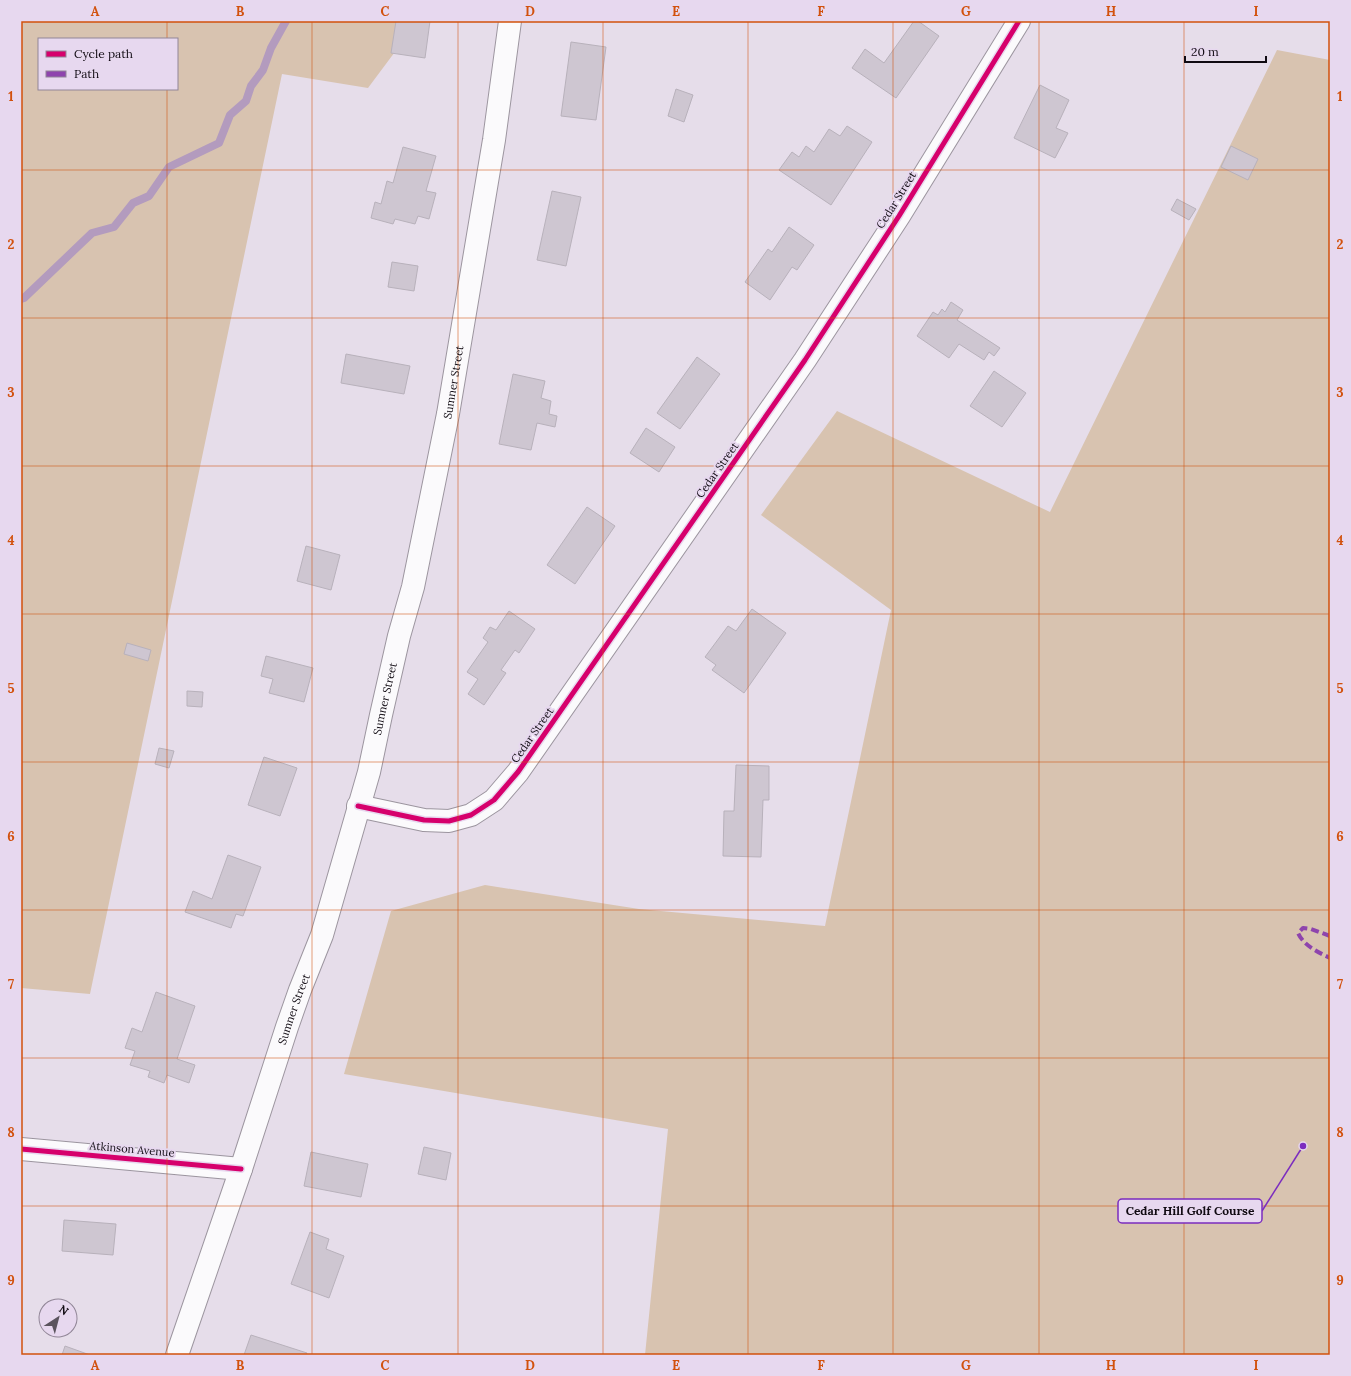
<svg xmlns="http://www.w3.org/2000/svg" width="1351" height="1376" font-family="Lora,serif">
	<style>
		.green { fill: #d8c3b0; fill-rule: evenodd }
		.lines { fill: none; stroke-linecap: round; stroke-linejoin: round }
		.stream { stroke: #b39bbe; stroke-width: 8 }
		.building { fill: #cec6d1; stroke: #b8b1bb }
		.minor-casing { stroke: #9c959f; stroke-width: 24 }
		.major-casing { stroke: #9c959f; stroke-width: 24 }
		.minor { stroke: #fbfafc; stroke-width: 22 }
		.major { stroke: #fbfafc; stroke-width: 22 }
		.quiet { stroke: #8e44ad; stroke-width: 4; stroke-dasharray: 8 4; stroke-linecap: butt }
		.cycleway-casing { stroke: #e7d8ef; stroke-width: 8 }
		.cycleway { stroke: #d6006c; stroke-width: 5 }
		.grid { fill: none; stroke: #d2510d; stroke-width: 1; stroke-opacity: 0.55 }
		.labels { text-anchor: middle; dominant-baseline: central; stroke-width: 4; stroke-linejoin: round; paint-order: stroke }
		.street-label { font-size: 11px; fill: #100a12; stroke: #e7d8ef }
		.leader { fill: none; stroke: #7b2cbf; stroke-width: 1.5 }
		.callout-dot { fill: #7b2cbf; stroke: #e7d8ef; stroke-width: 1.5 }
		.callout { fill: #e7d8ef; stroke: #7b2cbf; stroke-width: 1.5 }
		.callout-label { font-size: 12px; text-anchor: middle; font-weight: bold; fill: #100a12 }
		.neatline { fill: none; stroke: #d2510d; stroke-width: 1.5 }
		.grid-label { font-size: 13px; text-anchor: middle; font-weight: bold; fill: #d2510d }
	</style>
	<rect width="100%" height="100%" fill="#e6ddea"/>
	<g class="green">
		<path d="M21 21H418L368 88 282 74 90 994 21 988ZM39 39H177V89H39Z"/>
		<path d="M1277 50 1330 60V1355H645L668 1129 344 1074 391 911 485 885 639 909 825 926 891 610 761 515 837 411 1050 512Z"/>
	</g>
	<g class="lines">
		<path class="stream" d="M21 299 24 298 92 233 114 227 133 203 149 196 169 167 219 143 230 115 246 101 251 86 263 70 271 48 286 21"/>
	</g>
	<g class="building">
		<path d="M396 21H430L425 58 391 53Z"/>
		<path d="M914 21H918L939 36 896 98 852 68 865 49 884 63Z"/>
		<path d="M571 42 606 47 596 120 561 116Z"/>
		<path d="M1040 85 1069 100 1056 128 1068 133 1055 158 1014 138Z"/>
		<path d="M676 89 693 95 684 122 668 116Z"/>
		<path d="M847 126 872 142 831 205 779 170 792 152 799 157 806 146 814 152 829 129 840 136Z"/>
		<path d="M1231 146 1258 159 1248 180 1221 167Z"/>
		<path d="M403 147 436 156 426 191 436 193 429 219 418 216 415 224 395 219 393 224 371 218 375 202 381 204 387 181 393 183Z"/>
		<path d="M552 191 581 197 566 266 537 260Z"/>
		<path d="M1177 199 1196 209 1189 220 1171 210Z"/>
		<path d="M789 227 814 245 797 270 792 267 770 300 745 282 768 249 772 252Z"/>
		<path d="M392 262 418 266 414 291 388 287Z"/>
		<path d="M951 302 963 310 957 320 1000 348 994 356 989 352 984 360 959 344 949 358 917 336 933 312 938 315 942 309 945 312Z"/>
		<path d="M346 354 410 366 404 394 341 383Z"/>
		<path d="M697 357 720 374 680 429 657 413Z"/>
		<path d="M994 371 1026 393 1002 427 970 406Z"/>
		<path d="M513 374 545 381 541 398 551 401 549 414 557 416 555 427 537 423 531 450 499 444Z"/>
		<path d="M646 428 675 447 659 472 630 453Z"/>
		<path d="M587 507 615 526 575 584 547 565Z"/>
		<path d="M306 546 340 555 331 590 297 581Z"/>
		<path d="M752 609 786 633 744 693 712 670 716 665 705 657 728 626 736 631Z"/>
		<path d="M509 611 535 629 519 653 515 650 501 670 506 673 484 705 468 694 478 679 467 672 488 642 483 638 490 627 496 630Z"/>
		<path d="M127 643 151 650 148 661 124 654Z"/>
		<path d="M266 656 313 668 304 702 269 693 273 679 261 676Z"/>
		<path d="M187 691 203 692 202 707 187 706Z"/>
		<path d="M159 748 174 751 169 768 155 764Z"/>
		<path d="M264 757 297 768 280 816 248 805Z"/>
		<path d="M736 765 769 766V800H763L761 857 723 856 724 811H734Z"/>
		<path d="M228 855 261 867 243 916 236 914 231 928 185 912 193 891 212 899Z"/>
		<path d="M156 992 195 1006 177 1059 195 1065 189 1083 167 1075 164 1083 148 1077 150 1071 130 1065 135 1051 125 1048 132 1028 142 1032Z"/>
		<path d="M424 1147 451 1153 446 1180 418 1174Z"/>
		<path d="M311 1152 368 1164 361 1197 304 1186Z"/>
		<path d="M64 1220 116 1224 113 1255 62 1251Z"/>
		<path d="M310 1232 329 1239 326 1249 344 1256 329 1298 291 1284Z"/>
		<path d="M251 1335 307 1353 306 1355H244Z"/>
		<path d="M65 1346 90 1355H62Z"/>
	</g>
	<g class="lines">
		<g class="minor-casing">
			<g id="minor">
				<path d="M358 806 424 820 449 821 471 815 494 800 518 772 805 360 899 216 1019 21"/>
				<path d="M21 1149 241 1169"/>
			</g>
		</g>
		<g class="major-casing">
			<g id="major">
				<path id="s1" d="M177 1355 241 1169 287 1027 300 990 322 935 369 772 381 715 399 636 413 587 448 414 494 140 510 21"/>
			</g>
		</g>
		<use href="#minor" class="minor"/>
		<use href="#major" class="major"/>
		<path class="quiet" d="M1330 936 1311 929 1303 928 1298 933C1304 946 1318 952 1330 958"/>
		<g class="cycleway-casing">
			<g id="cycleway">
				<path d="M358 806 424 820 449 821 471 815 494 800 518 772 805 360 899 216 1019 21"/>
				<path d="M21 1149 241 1169"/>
			</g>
		</g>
		<use href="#cycleway" class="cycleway"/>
	</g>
	<path class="grid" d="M167 21V39M312 21V1355M458 21V1355M603 21V1355M748 21V1355M893 21V1355M1039 21V1355M1184 21V1355M167 89V1355M21 170H1330M21 318H1330M21 466H1330M21 614H1330M21 762H1330M21 910H1330M21 1058H1330M21 1206H1330"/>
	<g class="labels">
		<g class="street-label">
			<text transform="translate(896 200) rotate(-58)">Cedar Street</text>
			<text stroke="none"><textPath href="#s1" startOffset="1013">Sumner Street</textPath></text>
			<text transform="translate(717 470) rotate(-55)">Cedar Street</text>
			<text stroke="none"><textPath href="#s1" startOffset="689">Sumner Street</textPath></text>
			<text transform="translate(532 735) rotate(-55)">Cedar Street</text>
			<text stroke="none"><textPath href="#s1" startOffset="365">Sumner Street</textPath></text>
			<text transform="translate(132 1149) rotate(5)">Atkinson Avenue</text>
		</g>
	</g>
	<path class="leader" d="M1303 1146L1262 1211"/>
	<circle class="callout-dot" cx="1303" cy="1146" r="4"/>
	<rect class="callout" x="1118" y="1199" width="144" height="24" rx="4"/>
	<g class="callout-label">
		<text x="1190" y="1215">Cedar Hill Golf Course</text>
	</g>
	<rect width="1351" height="1376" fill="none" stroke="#e7d8ef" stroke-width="44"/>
	<rect x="38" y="38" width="140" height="52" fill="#e7d8ef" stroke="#918697"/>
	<rect x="46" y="51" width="20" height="6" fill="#d6006c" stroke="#918697"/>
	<text x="74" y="58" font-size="12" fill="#100a12">Cycle path</text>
	<rect x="46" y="71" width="20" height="6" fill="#8e44ad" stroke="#918697"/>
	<text x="74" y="78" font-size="12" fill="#100a12">Path</text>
	<g transform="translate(58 1318) rotate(36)"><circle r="19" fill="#e7d8ef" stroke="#918697"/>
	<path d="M0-3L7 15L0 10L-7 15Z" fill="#5b545e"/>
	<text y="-6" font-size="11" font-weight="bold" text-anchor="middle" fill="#100a12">N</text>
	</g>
	<path d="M1185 56v6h81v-6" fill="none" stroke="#100a12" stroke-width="2"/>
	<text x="1191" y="56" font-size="12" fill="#100a12" stroke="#e7d8ef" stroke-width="3" paint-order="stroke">20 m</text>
	<rect x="22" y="22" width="1307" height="1332" class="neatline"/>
	<g class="grid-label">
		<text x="95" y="16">A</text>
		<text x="240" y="16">B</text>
		<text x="385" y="16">C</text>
		<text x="530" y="16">D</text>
		<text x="676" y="16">E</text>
		<text x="821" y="16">F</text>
		<text x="966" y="16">G</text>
		<text x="1111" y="16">H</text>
		<text x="1256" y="16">I</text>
		<text x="11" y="101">1</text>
		<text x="1340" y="101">1</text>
		<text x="11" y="249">2</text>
		<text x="1340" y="249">2</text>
		<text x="11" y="397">3</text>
		<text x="1340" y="397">3</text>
		<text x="11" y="545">4</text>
		<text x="1340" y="545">4</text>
		<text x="11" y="693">5</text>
		<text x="1340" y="693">5</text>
		<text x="11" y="841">6</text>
		<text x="1340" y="841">6</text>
		<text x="11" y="989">7</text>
		<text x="1340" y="989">7</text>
		<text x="11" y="1137">8</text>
		<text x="1340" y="1137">8</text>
		<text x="11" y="1285">9</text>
		<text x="1340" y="1285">9</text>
		<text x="95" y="1370">A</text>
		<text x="240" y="1370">B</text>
		<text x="385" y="1370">C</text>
		<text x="530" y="1370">D</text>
		<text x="676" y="1370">E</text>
		<text x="821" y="1370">F</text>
		<text x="966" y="1370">G</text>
		<text x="1111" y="1370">H</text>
		<text x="1256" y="1370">I</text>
	</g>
</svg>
